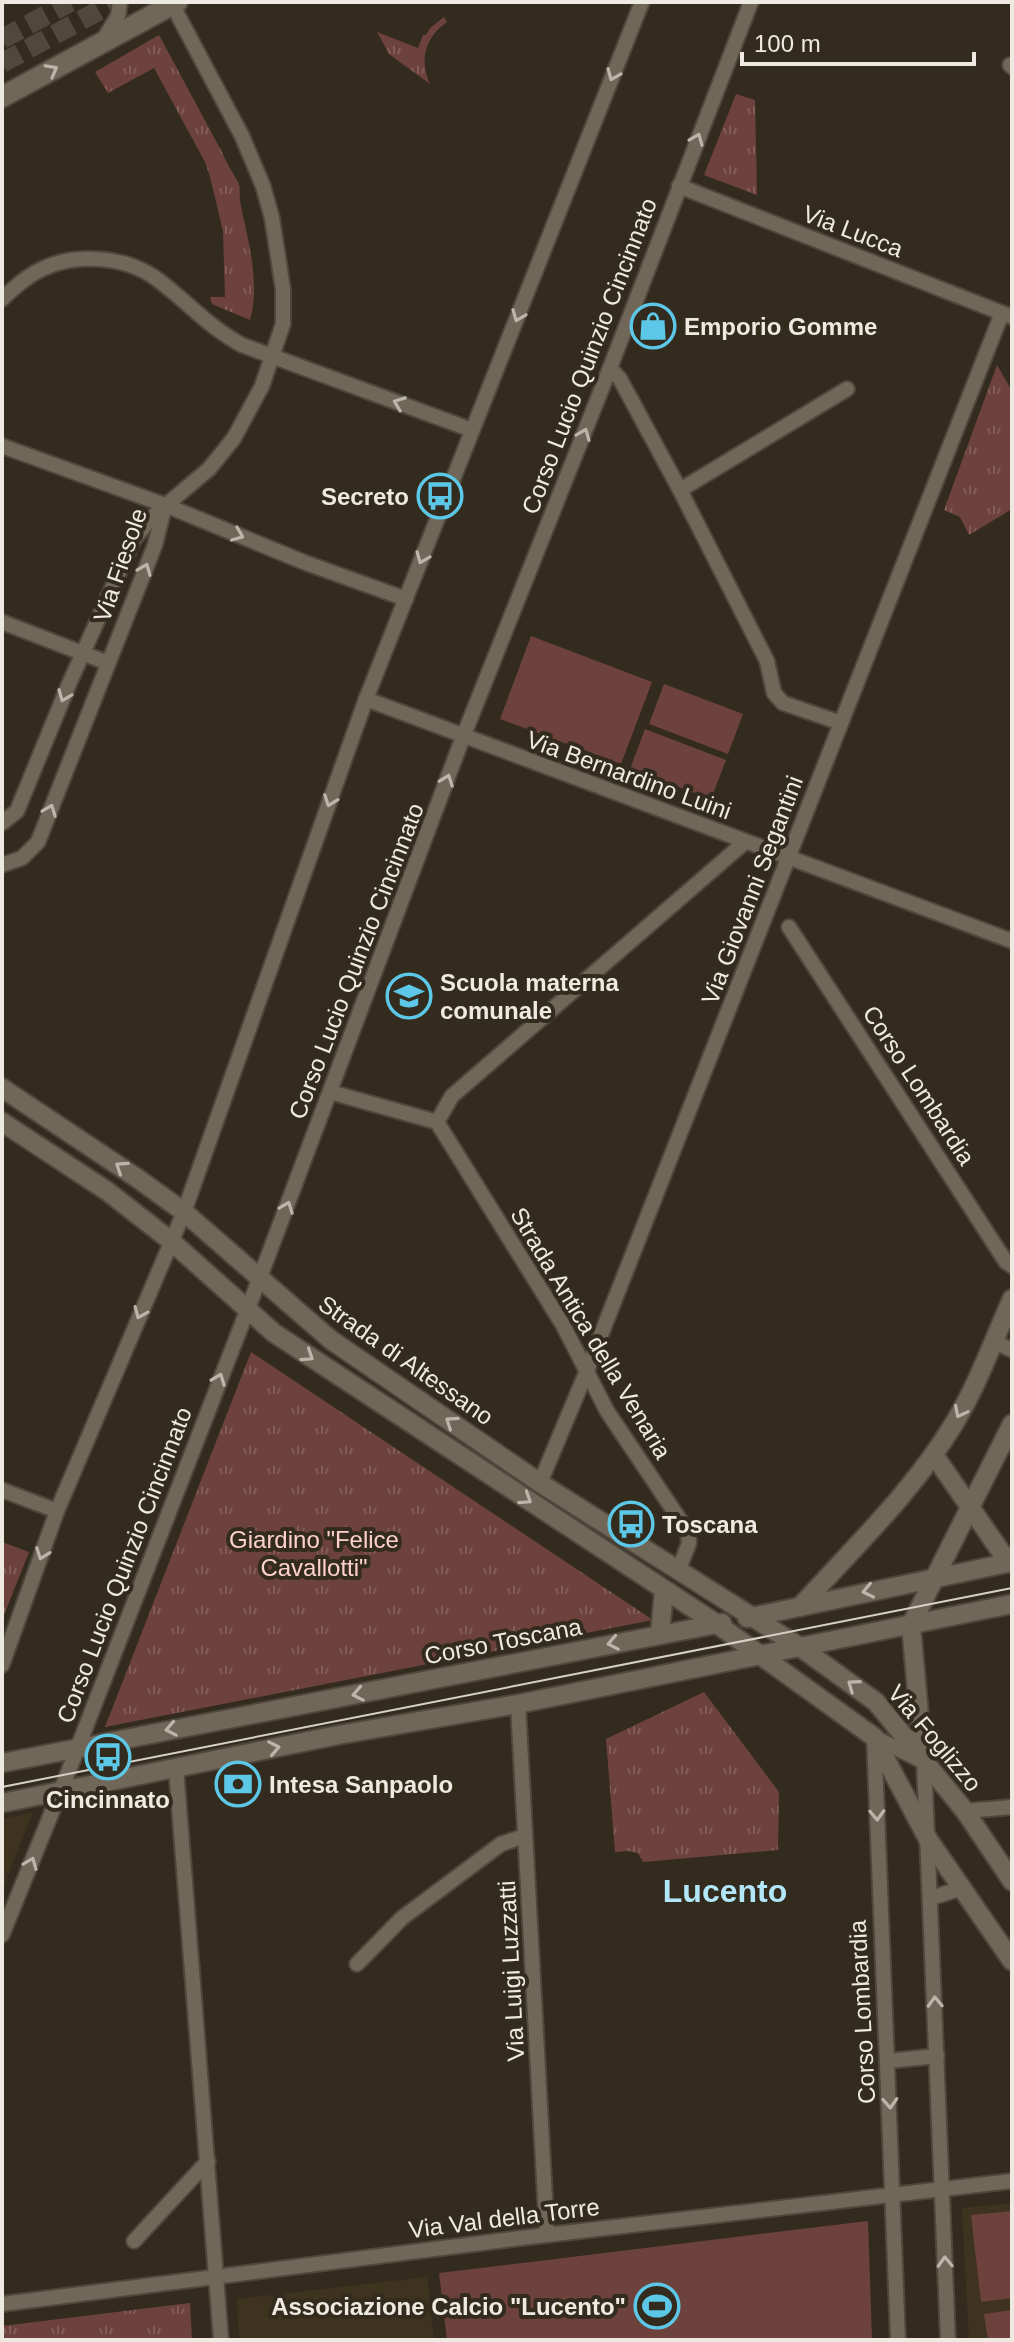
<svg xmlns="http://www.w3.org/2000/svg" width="1014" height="2342" font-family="Arial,sans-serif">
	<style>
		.built { fill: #3e331f }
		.grass { fill: url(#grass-tufts) }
		.garden { fill: #6d423c }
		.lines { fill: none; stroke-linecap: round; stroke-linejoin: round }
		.secondary-tunnel { stroke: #4f483b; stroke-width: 20; stroke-dasharray: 20 10; stroke-linecap: butt }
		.minor-casing { stroke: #4e473b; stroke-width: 18 }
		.tertiary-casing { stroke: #4e473b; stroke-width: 22 }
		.secondary-casing { stroke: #4e473b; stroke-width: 24 }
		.minor { stroke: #706758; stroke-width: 14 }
		.tertiary { stroke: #706758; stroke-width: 18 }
		.secondary { stroke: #706758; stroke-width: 20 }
		.tram { stroke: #d6d1c7; stroke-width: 2 }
		.oneway { stroke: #bcb6aa }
		.labels { text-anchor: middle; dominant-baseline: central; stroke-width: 8; stroke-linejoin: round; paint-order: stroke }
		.street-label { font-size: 24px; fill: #efeae1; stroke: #332c1e }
		.poi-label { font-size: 24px; font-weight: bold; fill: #efeae1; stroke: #332c1e; text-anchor: start }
		.park-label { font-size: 24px; fill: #fed1ca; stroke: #332c1e }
		.district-label { font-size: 32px; font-weight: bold; fill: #b2e7f9; stroke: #332c1e }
	</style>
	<defs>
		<pattern id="grass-tufts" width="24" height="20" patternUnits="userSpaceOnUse" patternTransform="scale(2)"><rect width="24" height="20" fill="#6d423c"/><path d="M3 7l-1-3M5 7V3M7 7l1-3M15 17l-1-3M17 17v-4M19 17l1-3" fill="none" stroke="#825d58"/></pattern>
	</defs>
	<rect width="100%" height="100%" fill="#332c1e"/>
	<g class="built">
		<path d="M33 1812 2 1891V1819Z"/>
		<path d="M1012 2203V2340H969L962 2208Z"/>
		<path d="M427 2277 434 2340H239L237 2299Z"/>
	</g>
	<g class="grass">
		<path d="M444 17 447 22C425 37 419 60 430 84L389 54 377 32 418 48 423 35H426L430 28Z"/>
		<path d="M159 35 223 154C227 165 233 172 238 182 241 188 239 194 240 201 247 238 261 282 250 320L212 304 210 297H225L223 231 210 177 205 162 154 68 108 93 95 72Z"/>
		<path d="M736 94 755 100 757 195 704 175Z"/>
		<path d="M997 365 1012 391V509L969 535 960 517 944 510Z"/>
		<path d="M251 1352 653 1620 105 1727Z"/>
		<path d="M2 1542 29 1552 2 1620Z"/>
		<path d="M704 1692 779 1792 778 1850 643 1862 638 1853 627 1851 615 1852 606 1739Z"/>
		<path d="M190 2303 192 2338 189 2340H2V2326Z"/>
	</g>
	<g class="garden">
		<path d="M531 636 652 682 621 764 500 719Z"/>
		<path d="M664 684 743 714 728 754 649 724Z"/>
		<path d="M645 729 726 760 711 799 630 769Z"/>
		<path d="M1012 2211V2298L981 2302 971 2215Z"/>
		<path d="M868 2221 872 2340H447L439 2273Z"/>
		<path d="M1012 2310V2340H988L984 2314Z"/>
	</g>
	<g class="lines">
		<g class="secondary-tunnel">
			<path d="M2 39 70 2"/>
			<path d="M2 63 115 2"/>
		</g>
		<g class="minor-casing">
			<g id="minor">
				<path d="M102 42 118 16 120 2"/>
				<path d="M1010 65 1012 67"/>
				<path d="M679 186 1012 317"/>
				<path d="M2 299C14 288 27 276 42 269 75 253 123 256 154 277 185 299 208 327 242 345L472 430"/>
				<path d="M610 368 620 379 680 490 767 661 774 693 783 703 841 723"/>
				<path d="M2 446 165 505 306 563 406 599"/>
				<path d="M680 490 847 389"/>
				<path d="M2 622 108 663"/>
				<path d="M366 699 1012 941"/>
				<path d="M2 823 17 811 69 684 134 539 152 517 209 469 234 438 262 386 283 324V289L272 218 263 186 242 136 172 4"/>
				<path d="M2 865 22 858 38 842 155 545 165 505"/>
				<path d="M789 927 1006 1262 1012 1266"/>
				<path d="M330 1092 437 1122"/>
				<path d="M993 1341 1012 1350"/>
				<path d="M540 1483 586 1373 1002 313"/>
				<path d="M2 1490 57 1511"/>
				<path d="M679 1569 689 1543 688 1532 607 1411 563 1325 437 1122 452 1096 745 842"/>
				<path d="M2 1665 57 1511 184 1212 366 699 642 2"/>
				<path d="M518 1704 547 2235"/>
				<path d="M176 1768 221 2340"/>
				<path d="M965 1811 1012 1807"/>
				<path d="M931 1898 962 1888"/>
				<path d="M2 1935 71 1765 259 1280 463 737 610 368 751 2"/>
				<path d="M357 1964 402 1918 501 1844 525 1836"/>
				<path d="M888 2061 937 2056"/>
				<path d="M134 2241 208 2161"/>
				<path d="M2 2304 529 2237 1012 2181"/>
				<path d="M898 2340 874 1737 924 1762 948 2340"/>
			</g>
		</g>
		<g class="tertiary-casing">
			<g id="tertiary">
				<path d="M2 1088 137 1178 184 1212 331 1340 540 1483 800 1647 876 1702 965 1811 1012 1881"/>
				<path d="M2 1122 107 1191 171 1241 274 1333 717 1624 874 1737 928 1839 1012 1961"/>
				<path d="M934 1455 1008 1562"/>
				<path d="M800 1607C854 1547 913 1492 955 1422 978 1384 994 1339 1012 1299"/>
				<path d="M747 1618 1012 1562"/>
				<path d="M660 1634 664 1590"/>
				<path d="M923 1759 911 1625 1012 1424"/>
				<path d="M2 1763 722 1623"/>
				<path d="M2 1803 338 1735 518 1704 1012 1604"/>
			</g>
		</g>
		<g class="secondary-casing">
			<path id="secondary" d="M2 97 177 2"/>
		</g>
		<use href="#minor" class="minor"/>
		<use href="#tertiary" class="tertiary"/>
		<use href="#secondary" class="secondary"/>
		<path class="tram" d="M2 1787 1012 1588"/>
	</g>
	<defs><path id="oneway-chevron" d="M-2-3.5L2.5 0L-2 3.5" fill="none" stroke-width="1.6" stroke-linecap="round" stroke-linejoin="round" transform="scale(2)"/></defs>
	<g class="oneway">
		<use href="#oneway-chevron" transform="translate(52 70) rotate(-29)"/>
		<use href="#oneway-chevron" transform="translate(613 75) rotate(112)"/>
		<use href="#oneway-chevron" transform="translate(697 139) rotate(-68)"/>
		<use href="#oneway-chevron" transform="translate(518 316) rotate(112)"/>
		<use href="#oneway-chevron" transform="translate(399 403) rotate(-159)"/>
		<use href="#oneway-chevron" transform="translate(584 434) rotate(-68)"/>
		<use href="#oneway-chevron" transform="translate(238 535) rotate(22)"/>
		<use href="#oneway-chevron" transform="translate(422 558) rotate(112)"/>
		<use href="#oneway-chevron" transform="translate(145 569) rotate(-68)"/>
		<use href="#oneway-chevron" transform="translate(64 696) rotate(112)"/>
		<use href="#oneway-chevron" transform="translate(447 780) rotate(-70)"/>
		<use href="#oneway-chevron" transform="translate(330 801) rotate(110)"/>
		<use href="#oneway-chevron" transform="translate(50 810) rotate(-69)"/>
		<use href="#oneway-chevron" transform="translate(121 1167) rotate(-146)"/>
		<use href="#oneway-chevron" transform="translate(287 1207) rotate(-69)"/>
		<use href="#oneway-chevron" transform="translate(140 1313) rotate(113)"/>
		<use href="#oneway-chevron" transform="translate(308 1356) rotate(33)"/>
		<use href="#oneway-chevron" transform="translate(219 1379) rotate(-69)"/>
		<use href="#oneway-chevron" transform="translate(960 1412) rotate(117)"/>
		<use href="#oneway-chevron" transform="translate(451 1422) rotate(-146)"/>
		<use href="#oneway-chevron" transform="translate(526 1499) rotate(33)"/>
		<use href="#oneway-chevron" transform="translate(42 1554) rotate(110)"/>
		<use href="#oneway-chevron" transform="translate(868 1591) rotate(168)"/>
		<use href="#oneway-chevron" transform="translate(613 1643) rotate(169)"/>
		<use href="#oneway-chevron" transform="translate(853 1685) rotate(-144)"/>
		<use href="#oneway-chevron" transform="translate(358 1694) rotate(169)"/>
		<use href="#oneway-chevron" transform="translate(171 1729) rotate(169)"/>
		<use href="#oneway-chevron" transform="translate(274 1748) rotate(-11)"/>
		<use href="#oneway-chevron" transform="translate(877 1815) rotate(88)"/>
		<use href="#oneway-chevron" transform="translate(31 1863) rotate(-68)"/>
		<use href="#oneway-chevron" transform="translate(935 2002) rotate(-92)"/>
		<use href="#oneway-chevron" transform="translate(890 2103) rotate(87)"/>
		<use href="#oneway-chevron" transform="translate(945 2262) rotate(-92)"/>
	</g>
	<defs>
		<g id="shop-ring" transform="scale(2.3)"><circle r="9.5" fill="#332c1e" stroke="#5cc7e7" stroke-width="1.5"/><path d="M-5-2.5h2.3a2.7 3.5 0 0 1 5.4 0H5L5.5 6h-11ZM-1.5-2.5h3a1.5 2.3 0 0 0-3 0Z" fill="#5cc7e7"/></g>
		<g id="bus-ring" transform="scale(2.3)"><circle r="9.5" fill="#332c1e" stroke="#5cc7e7" stroke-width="1.5"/><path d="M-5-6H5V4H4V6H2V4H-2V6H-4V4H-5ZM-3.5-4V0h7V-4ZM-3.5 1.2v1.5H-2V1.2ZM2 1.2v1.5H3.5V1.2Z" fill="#5cc7e7"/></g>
		<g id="school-ring" transform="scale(2.3)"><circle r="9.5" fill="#332c1e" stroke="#5cc7e7" stroke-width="1.5"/><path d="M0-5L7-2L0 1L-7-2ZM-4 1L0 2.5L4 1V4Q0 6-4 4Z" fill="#5cc7e7"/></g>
		<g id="bank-ring" transform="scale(2.3)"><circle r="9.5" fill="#332c1e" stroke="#5cc7e7" stroke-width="1.5"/><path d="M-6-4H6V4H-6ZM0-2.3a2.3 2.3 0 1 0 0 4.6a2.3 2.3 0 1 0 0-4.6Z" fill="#5cc7e7"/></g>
		<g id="stadium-ring" transform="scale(2.3)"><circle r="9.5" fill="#332c1e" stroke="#5cc7e7" stroke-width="1.5"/><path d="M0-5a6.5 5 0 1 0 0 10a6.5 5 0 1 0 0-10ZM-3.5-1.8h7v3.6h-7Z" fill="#5cc7e7"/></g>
	</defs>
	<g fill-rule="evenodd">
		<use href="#shop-ring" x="653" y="326"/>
		<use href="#bus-ring" x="440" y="496"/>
		<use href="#school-ring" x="409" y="996"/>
		<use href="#bus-ring" x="631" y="1524"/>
		<use href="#bus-ring" x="108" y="1757"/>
		<use href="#bank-ring" x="238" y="1784"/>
		<use href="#stadium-ring" x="657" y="2306"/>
	</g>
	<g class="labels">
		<g class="street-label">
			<text transform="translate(853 231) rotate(21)">Via Lucca</text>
			<text transform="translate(589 356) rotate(-69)">Corso Lucio Quinzio Cincinnato</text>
			<text transform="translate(120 565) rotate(-71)">Via Fiesole</text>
			<text transform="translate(629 775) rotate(20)">Via Bernardino Luini</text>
			<text transform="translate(752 890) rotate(-69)">Via Giovanni Segantini</text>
			<text transform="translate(356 961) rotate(-69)">Corso Lucio Quinzio Cincinnato</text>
			<text transform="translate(919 1085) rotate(57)">Corso Lombardia</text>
			<text transform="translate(591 1333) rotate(59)">Strada Antica della Venaria</text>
			<text transform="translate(406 1360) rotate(35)">Strada di Altessano</text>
			<text transform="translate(124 1565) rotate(-69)">Corso Lucio Quinzio Cincinnato</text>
			<text transform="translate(503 1641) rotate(-11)">Corso Toscana</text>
			<text transform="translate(935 1738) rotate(50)">Via Foglizzo</text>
			<text transform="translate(511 1971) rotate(-93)">Via Luigi Luzzatti</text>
			<text transform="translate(862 2012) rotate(-93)">Corso Lombardia</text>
			<text transform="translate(504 2218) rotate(-7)">Via Val della Torre</text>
		</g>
		<g class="poi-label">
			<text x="684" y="326">Emporio Gomme</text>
			<text x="409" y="496" text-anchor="end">Secreto</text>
			<text x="440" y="982">Scuola materna<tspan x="440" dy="28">comunale</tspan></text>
			<text x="662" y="1524">Toscana</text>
			<text x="269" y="1784">Intesa Sanpaolo</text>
			<text x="108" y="1799" text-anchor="middle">Cincinnato</text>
			<text x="626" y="2306" text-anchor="end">Associazione Calcio "Lucento"</text>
		</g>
		<g class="park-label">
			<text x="314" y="1539">Giardino "Felice<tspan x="314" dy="28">Cavallotti"</tspan></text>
		</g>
		<g class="district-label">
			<text x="725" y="1891">Lucento</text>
		</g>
	</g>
	<rect width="1014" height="2342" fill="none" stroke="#efeae1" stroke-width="8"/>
	<path d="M742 52v12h232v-12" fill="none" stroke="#efeae1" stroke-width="4"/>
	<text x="754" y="52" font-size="24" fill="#efeae1" stroke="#332c1e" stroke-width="6" paint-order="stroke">100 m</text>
</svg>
